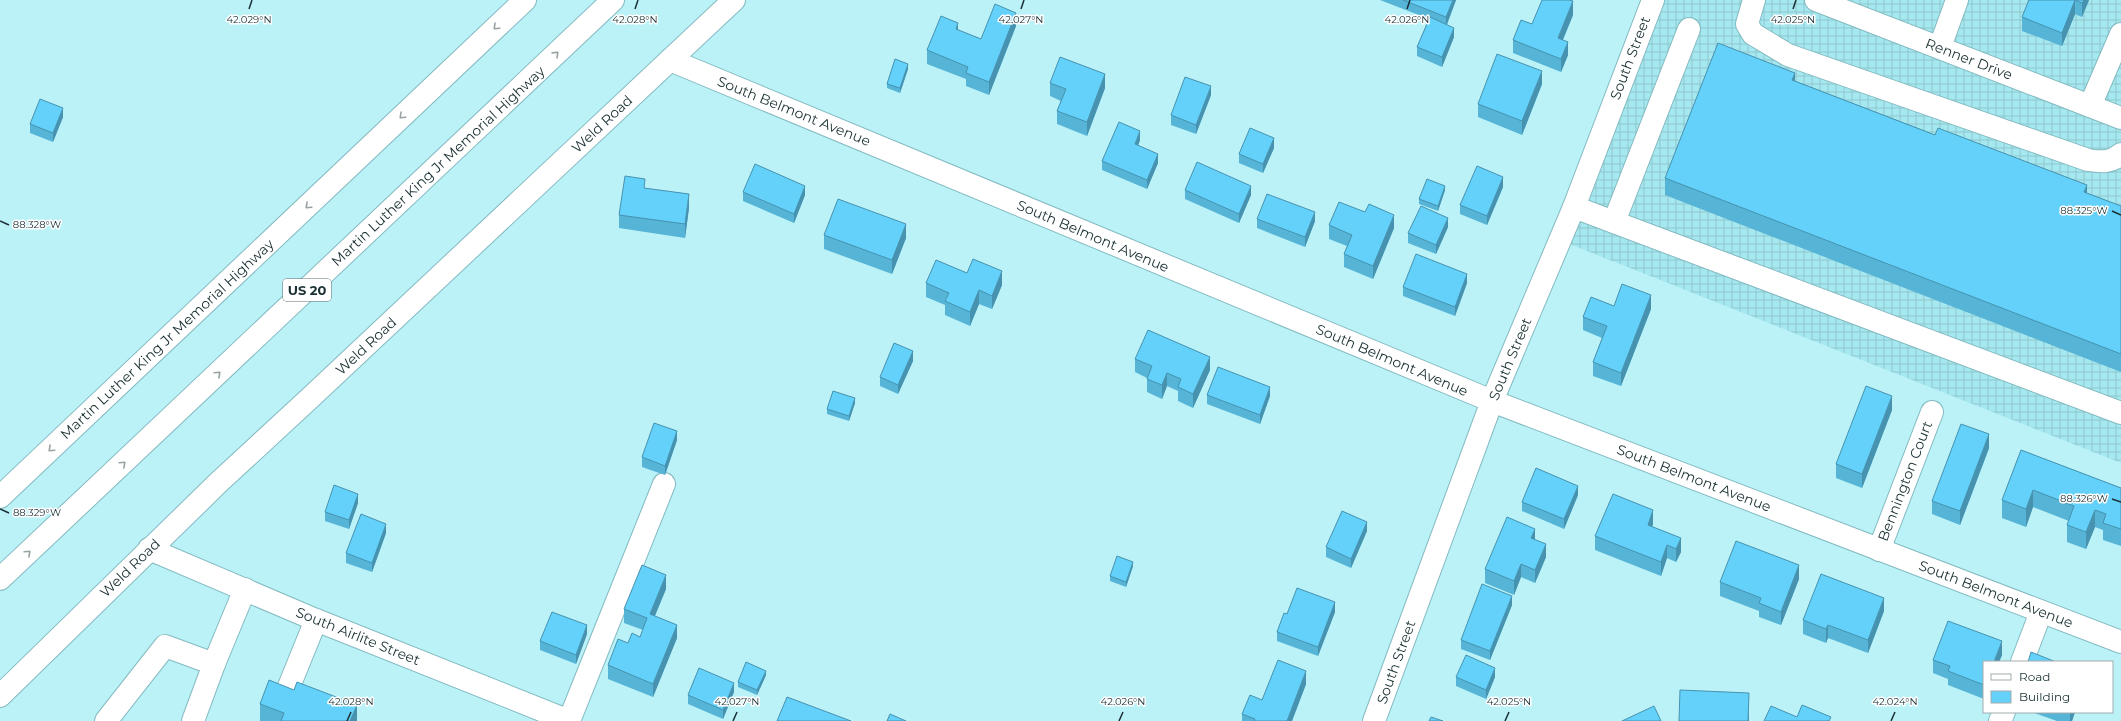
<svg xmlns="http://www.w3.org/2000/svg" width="2121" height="721" font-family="Montserrat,sans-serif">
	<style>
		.industrial { fill: url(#industrial-grid) }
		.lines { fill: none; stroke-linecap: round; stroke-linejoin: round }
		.minor-casing { stroke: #84bac1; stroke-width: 24 }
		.highway-casing { stroke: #84bac1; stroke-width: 24 }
		.minor { stroke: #fff; stroke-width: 22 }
		.highway { stroke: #fff; stroke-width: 22 }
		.wall { fill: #56b4d7 }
		.shaded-wall { fill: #4692af }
		.building { fill: #64d1fa; stroke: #4692af }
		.oneway { stroke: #98a2a3 }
		.ticks { fill: none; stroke: #1a3033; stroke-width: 1.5 }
		.labels { text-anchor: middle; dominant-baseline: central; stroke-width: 3; stroke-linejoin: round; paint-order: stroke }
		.shield { fill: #fff; stroke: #5f6e70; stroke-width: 1 }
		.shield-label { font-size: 13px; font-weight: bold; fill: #1a3033 }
		.street-label { font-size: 14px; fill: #1a3033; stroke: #fff }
		.ticks-label { font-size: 10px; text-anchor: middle; fill: #1a3033; stroke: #fff; stroke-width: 3; stroke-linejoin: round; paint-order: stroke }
	</style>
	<defs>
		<pattern id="industrial-grid" width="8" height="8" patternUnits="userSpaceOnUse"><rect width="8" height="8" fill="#a6e8f0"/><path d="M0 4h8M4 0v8" fill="none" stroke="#8ec7ce"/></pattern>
	</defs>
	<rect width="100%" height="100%" fill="#baf2f8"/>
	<path class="industrial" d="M1659 0H2121V463L1567 243Z"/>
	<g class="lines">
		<g class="minor-casing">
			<g id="minor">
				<path d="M1754 0 1747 24 1753 34 1788 55 2088 160C2101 162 2111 163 2121 154"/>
				<path d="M1816 0 2121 118"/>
				<path d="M1940 47 1957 0"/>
				<path d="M670 60 1492 401 2121 642"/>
				<path d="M2090 106 2121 34"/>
				<path d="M1574 207 2121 413"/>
				<path d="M1614 222 1689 29"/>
				<path d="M149 549 316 620 569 721"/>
				<path d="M1879 550 1932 412"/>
				<path d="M2022 662 2041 612"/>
				<path d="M0 696 219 482 310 398 734 0"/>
				<path d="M106 721 165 646 214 664 245 589"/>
				<path d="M193 721 214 664"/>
				<path d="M275 721 316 620"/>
				<path d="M569 721 664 484"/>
				<path d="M1374 721 1492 401 1574 207 1653 0"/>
				<path d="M2000 721 2004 712"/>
			</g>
		</g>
		<g class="highway-casing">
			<g id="highway">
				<path d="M0 497 525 0"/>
				<path d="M0 579 613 0"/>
			</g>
		</g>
		<use href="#minor" class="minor"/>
		<use href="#highway" class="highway"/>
	</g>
	<g class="wall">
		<path d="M1380 0H1456L1447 25 1454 37 1442 67 1417 56V47L1429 19Z"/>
		<path d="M2029 0H2089L2082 17 2075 14 2062 46 2022 31V17Z"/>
		<path d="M1573 15 1563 40 1568 55 1561 72 1513 53V40L1532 24Z"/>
		<path d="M1016 26 989 95 966 86V79L927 64V50L958 30 981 39Z"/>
		<path d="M908 69 900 93 887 88V84Z"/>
		<path d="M1795 81 2121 206V372L1665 195V178Z"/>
		<path d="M1050 83 1105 88 1087 136 1057 124V111L1061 101 1050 96Z"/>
		<path d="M1542 84 1522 135 1478 117V104Z"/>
		<path d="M1211 95 1196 134 1171 125V115Z"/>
		<path d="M63 117 53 142 30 133V124Z"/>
		<path d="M1140 140 1138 146 1158 163 1147 189 1102 170V161Z"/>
		<path d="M1274 148 1263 173 1239 163V154Z"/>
		<path d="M1503 187 1487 225 1460 214V205Z"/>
		<path d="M645 188 689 208 685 238 619 228V215Z"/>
		<path d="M1185 190 1251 195 1239 223 1185 199Z"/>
		<path d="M1445 190 1438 211 1419 204V199Z"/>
		<path d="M743 192 805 195 794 223 743 201Z"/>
		<path d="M1257 219 1315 221 1305 247 1257 228Z"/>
		<path d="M1329 225 1394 228 1373 279 1344 267V254L1347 246 1329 239Z"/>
		<path d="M1448 227 1436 254 1408 243V233Z"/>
		<path d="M824 235 906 238 892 274 824 249Z"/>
		<path d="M967 273 1002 285 992 309 979 304 970 326 945 315V305L926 297V283Z"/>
		<path d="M1467 283 1455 316 1403 296V287Z"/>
		<path d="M1614 306 1651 309 1621 386 1593 376V362L1602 338 1583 330V317Z"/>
		<path d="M1135 359 1210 370 1193 408 1178 401V391L1167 386 1162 399 1147 392V378L1135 372Z"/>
		<path d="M913 361 898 394 880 386V377Z"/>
		<path d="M1207 395 1270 396 1260 424 1207 404Z"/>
		<path d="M855 403 849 421 827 414V409Z"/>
		<path d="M1892 410 1862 488 1836 478V464Z"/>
		<path d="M677 440 665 475 642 467V457Z"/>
		<path d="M1989 448 1960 525 1932 514V501Z"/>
		<path d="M2021 450 2121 488V546L2103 540V530L2095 527 2086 549 2067 542V525L2069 521 2033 507 2026 527 2002 518V500Z"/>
		<path d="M1578 495 1564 529 1522 511V502Z"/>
		<path d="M358 503 349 529 325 521V512Z"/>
		<path d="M1653 524 1652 527 1681 552 1676 562 1667 558 1661 576 1595 550V536Z"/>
		<path d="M1367 531 1351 568 1326 557V547Z"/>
		<path d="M386 533 372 572 346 563V553Z"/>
		<path d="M1535 539 1546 557 1535 583 1521 577 1514 595 1485 583V569Z"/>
		<path d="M1133 566 1126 587 1110 581V576Z"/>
		<path d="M1799 579 1781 625 1759 617V611L1720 596V582Z"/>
		<path d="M666 589 655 616 677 638 653 697 608 679V665L640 637 643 630 624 623V609Z"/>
		<path d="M1512 605 1490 660 1461 649V640Z"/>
		<path d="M1884 611 1868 653 1828 638 1826 643 1803 634V620Z"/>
		<path d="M1335 612 1318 656 1277 641V632L1287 614Z"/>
		<path d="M587 634 576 664 540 650V641Z"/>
		<path d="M2002 655 1999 662H1984V699L1948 685V679L1933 673V660Z"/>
		<path d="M766 675 757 695 738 687V682Z"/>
		<path d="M1456 677H1495L1486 699 1456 686Z"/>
		<path d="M1306 684 1292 721H1242V714L1262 700Z"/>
		<path d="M734 692 723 719 688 704V695Z"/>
		<path d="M260 704 357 721H260Z"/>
		<path d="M2031 712H2075L2072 721H2057Z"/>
	</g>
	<g class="shaded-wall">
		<path d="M1453 0H1456L1446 26V17Z"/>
		<path d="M2075 0V14L2062 46V33Z"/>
		<path d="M2084 0H2089L2082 17V3Z"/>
		<path d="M1573 1V15L1558 51V38Z"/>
		<path d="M1016 13V26L989 95V82Z"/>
		<path d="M958 23V36L956 29Z"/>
		<path d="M1454 28V37L1442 67V57Z"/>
		<path d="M1568 42V55L1561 72V59Z"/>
		<path d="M908 64V69L900 93V88Z"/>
		<path d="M1542 71V84L1522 135V121Z"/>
		<path d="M1795 73V90L1792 80Z"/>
		<path d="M1105 74V88L1087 136V122Z"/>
		<path d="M1211 86V95L1196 134V125Z"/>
		<path d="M63 108V117L53 142V133Z"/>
		<path d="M1140 131V140L1135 153V144Z"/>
		<path d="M1274 138V148L1263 173V164Z"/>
		<path d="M1158 154V163L1147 189V180Z"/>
		<path d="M1503 177V187L1487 225V216Z"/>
		<path d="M2087 185V202L2084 192Z"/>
		<path d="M805 186V195L794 223V214Z"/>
		<path d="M1251 186V195L1239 223V214Z"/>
		<path d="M1445 186V190L1438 211V206Z"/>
		<path d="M689 194V208L685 238V224Z"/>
		<path d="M1315 212V221L1305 247V237Z"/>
		<path d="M1394 215V228L1373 279V266Z"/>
		<path d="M1448 218V227L1436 254V245Z"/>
		<path d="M906 224V238L892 274V260Z"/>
		<path d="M1002 271V285L992 309V296Z"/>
		<path d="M1467 274V283L1455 316V307Z"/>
		<path d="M979 290V304L970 326V312Z"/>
		<path d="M1651 295V309L1621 386V373Z"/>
		<path d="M913 351V361L898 394V385Z"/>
		<path d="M1210 357V370L1193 408V394Z"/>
		<path d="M1167 373V386L1162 399V385Z"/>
		<path d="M1270 387V396L1260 424V415Z"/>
		<path d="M1892 396V410L1862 488V474Z"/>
		<path d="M855 398V403L849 421V416Z"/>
		<path d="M677 431V440L665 475V466Z"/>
		<path d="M1989 434V448L1960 525V511Z"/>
		<path d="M1578 486V495L1564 529V519Z"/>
		<path d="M2033 490V507L2026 527V509Z"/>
		<path d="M358 494V503L349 529V520Z"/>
		<path d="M1653 510V524L1648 539V525Z"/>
		<path d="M2095 510V527L2086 549V532Z"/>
		<path d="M1367 522V531L1351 568V559Z"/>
		<path d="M386 524V533L372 572V563Z"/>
		<path d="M1535 529V543L1531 538Z"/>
		<path d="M1681 538V552L1676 562V549Z"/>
		<path d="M1546 544V557L1535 583V570Z"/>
		<path d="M1667 545V558L1661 576V562Z"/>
		<path d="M1133 562V566L1126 587V582Z"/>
		<path d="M1521 564V577L1514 595V581Z"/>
		<path d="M1799 565V579L1781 625V612Z"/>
		<path d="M666 575V589L650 627V614Z"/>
		<path d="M1512 596V605L1490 660V651Z"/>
		<path d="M1884 598V611L1868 653V640Z"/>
		<path d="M1335 602V612L1318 656V647Z"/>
		<path d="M587 625V634L576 664V655Z"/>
		<path d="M677 625V638L653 697V684Z"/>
		<path d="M1828 625V638L1826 643V629Z"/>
		<path d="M2002 641V655L1999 662H1994Z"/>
		<path d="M1495 668V677L1486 699V690Z"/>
		<path d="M766 671V675L757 695V690Z"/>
		<path d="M1306 671V684L1292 721H1287Z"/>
		<path d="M734 683V692L723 719V710Z"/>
		<path d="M1749 693V721H1748Z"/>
		<path d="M357 705V721H350Z"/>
		<path d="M2070 712H2075L2072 721H2070Z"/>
	</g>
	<g class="building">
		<path d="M1403 0H1453L1446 17Z"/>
		<path d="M1542 0H1569L1573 1 1558 38 1568 42 1561 59 1513 40 1521 20 1532 24Z"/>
		<path d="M2029 0H2084L2082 3 2075 0 2062 33 2022 17Z"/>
		<path d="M995 4 1016 13 989 82 966 73 968 67 927 50 941 16 958 23 956 29 981 39Z"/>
		<path d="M1430 17 1454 28 1442 57 1417 47Z"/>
		<path d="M1718 43 1795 73 1792 80 1935 135 1938 128 2087 185 2084 192 2121 206V354L1665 178Z"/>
		<path d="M1497 54 1542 71 1522 121 1478 104Z"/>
		<path d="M1060 57 1105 74 1087 122 1057 111 1066 89 1050 83Z"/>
		<path d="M895 59 908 64 900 88 887 84Z"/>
		<path d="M1185 77 1211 86 1196 125 1171 115Z"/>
		<path d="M40 99 63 108 53 133 30 124Z"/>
		<path d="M1119 122 1140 131 1135 144 1158 154 1147 180 1102 161Z"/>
		<path d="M1250 128 1274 138 1263 164 1239 154Z"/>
		<path d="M1197 162 1251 186 1239 214 1185 190Z"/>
		<path d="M755 164 805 186 794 214 743 192Z"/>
		<path d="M1477 166 1503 177 1487 216 1460 205Z"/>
		<path d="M625 176 645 179 644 188 689 194 685 224 619 215Z"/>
		<path d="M1427 179 1445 186 1438 206 1419 199Z"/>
		<path d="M1267 194 1315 212 1305 237 1257 219Z"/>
		<path d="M838 199 906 224 892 260 824 235Z"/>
		<path d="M1339 202 1365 212 1369 204 1394 215 1373 266 1344 254 1352 235 1329 225Z"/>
		<path d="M1421 206 1448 218 1436 245 1408 233Z"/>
		<path d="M1416 254 1467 274 1455 307 1403 287Z"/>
		<path d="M973 259 1002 271 992 296 979 290 970 312 945 301 949 293 926 283 936 260 967 273Z"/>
		<path d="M1622 284 1651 295 1621 373 1593 362 1607 326 1583 317 1591 297 1614 306Z"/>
		<path d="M1148 330 1210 357 1193 394 1178 387 1181 379 1167 373 1162 385 1147 379 1152 366 1135 359Z"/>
		<path d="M894 343 913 351 898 385 880 377Z"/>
		<path d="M1218 367 1270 387 1260 415 1207 395Z"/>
		<path d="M1866 386 1892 396 1862 474 1836 464Z"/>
		<path d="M833 391 855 398 849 416 827 409Z"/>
		<path d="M654 423 677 431 665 466 642 457Z"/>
		<path d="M1961 424 1989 434 1960 511 1932 501Z"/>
		<path d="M2021 450 2121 488V529L2103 523 2106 514 2095 510 2086 532 2067 525 2074 506 2033 490 2026 509 2002 500Z"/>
		<path d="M1536 468 1578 486 1564 519 1522 502Z"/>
		<path d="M334 485 358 494 349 520 325 512Z"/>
		<path d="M1613 494 1653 510 1648 525 1681 538 1676 549 1667 545 1661 562 1595 536Z"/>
		<path d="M1342 511 1367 522 1351 559 1326 547Z"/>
		<path d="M361 514 386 524 372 563 346 553Z"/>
		<path d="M1507 517 1535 529 1531 538 1546 544 1535 570 1521 564 1514 581 1485 569Z"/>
		<path d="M1736 541 1799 565 1781 612 1759 603 1761 598 1720 582Z"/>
		<path d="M1117 556 1133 562 1126 582 1110 576Z"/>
		<path d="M642 565 666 575 650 614 677 625 653 684 608 665 618 639 628 643 632 633 640 637 647 618 624 609Z"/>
		<path d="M1821 574 1884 598 1868 640 1828 625 1826 629 1803 620Z"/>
		<path d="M1482 584 1512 596 1490 651 1461 640Z"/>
		<path d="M1297 588 1335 602 1318 647 1277 632 1284 613 1287 614Z"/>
		<path d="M552 612 587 625 576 655 540 641Z"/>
		<path d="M1948 621 2002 641 1994 662H1984V685L1948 671 1950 666 1933 660Z"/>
		<path d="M2031 652 2056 662H2028Z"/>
		<path d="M1466 655 1495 668 1486 690 1456 677Z"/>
		<path d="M1278 660 1306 671 1287 721H1254L1255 719 1242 714 1250 695 1262 700Z"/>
		<path d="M746 662 766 671 757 690 738 682Z"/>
		<path d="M699 668 734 683 723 710 688 695Z"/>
		<path d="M269 680 294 690 297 682 357 705 350 721H281L284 713 260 704Z"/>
		<path d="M1680 690 1749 693 1748 721H1679Z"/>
		<path d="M787 697 851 721H777Z"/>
		<path d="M1802 705 1831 717 1829 721H1764L1771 706 1797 717Z"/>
		<path d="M1654 706 1661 721H1622Z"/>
		<path d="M890 714 906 721H887Z"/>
		<path d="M1431 717 1443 721H1429Z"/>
	</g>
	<defs><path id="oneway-chevron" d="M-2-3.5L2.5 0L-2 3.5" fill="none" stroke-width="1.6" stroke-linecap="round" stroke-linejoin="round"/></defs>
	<g class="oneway">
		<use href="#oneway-chevron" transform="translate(496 27) rotate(137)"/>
		<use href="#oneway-chevron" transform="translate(556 54) rotate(-44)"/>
		<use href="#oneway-chevron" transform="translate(402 116) rotate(137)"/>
		<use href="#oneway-chevron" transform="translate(308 206) rotate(137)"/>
		<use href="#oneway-chevron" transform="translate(218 374) rotate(-43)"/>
		<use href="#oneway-chevron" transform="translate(51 449) rotate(137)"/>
		<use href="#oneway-chevron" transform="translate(123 464) rotate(-43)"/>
		<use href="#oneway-chevron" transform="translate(28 553) rotate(-43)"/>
	</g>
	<path class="ticks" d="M249 9 252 0M635 9 638 0M1021 9 1024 0M1407 9 1410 0M1793 9 1796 0M2112 211 2121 215M0 221 9 225M2112 499 2121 502M0 509 9 513M347 721 351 712M733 721 737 712M1119 721 1123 712M1505 721 1509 712M1891 721 1895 712"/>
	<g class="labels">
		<rect class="shield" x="283" y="279" width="48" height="22" rx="3"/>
		<g class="shield-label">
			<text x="307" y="290">US 20</text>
		</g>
		<g class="street-label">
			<text transform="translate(1630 58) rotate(-69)">South Street</text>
			<text transform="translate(1969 59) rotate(21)">Renner Drive</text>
			<text transform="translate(794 111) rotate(22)">South Belmont Avenue</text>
			<text transform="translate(602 124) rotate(-43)">Weld Road</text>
			<text transform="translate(438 166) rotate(-43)">Martin Luther King Jr Memorial Highway</text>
			<text transform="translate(1093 236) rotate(23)">South Belmont Avenue</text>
			<text transform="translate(167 339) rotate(-43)">Martin Luther King Jr Memorial Highway</text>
			<text transform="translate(366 346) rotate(-43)">Weld Road</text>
			<text transform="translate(1510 359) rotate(-67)">South Street</text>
			<text transform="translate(1392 360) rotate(23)">South Belmont Avenue</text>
			<text transform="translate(1694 478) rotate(21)">South Belmont Avenue</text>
			<text transform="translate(1905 481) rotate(-69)">Bennington Court</text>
			<text transform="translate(130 568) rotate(-44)">Weld Road</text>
			<text transform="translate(1996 594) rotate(21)">South Belmont Avenue</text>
			<text transform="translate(358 636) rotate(22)">South Airlite Street</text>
			<text transform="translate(1396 662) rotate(-70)">South Street</text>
		</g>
	</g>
	<g class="ticks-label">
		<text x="249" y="23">42.029°N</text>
		<text x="635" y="23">42.028°N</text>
		<text x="1021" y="23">42.027°N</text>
		<text x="1407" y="23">42.026°N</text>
		<text x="1793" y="23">42.025°N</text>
		<text x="2084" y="214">88.325°W</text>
		<text x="37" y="228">88.328°W</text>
		<text x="2084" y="502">88.326°W</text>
		<text x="37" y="516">88.329°W</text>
		<text x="351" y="705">42.028°N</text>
		<text x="737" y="705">42.027°N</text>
		<text x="1123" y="705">42.026°N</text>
		<text x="1509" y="705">42.025°N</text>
		<text x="1895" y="705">42.024°N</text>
	</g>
	<rect x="1983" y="661" width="130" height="52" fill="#ffffff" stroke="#a3acad"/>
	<rect x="1991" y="674" width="20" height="6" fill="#ffffff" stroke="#a3acad"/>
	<text x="2019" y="681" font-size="12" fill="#1a3033">Road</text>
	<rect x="1991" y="691" width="20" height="12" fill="#64d1fa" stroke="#a3acad"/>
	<text x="2019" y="701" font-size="12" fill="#1a3033">Building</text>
</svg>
